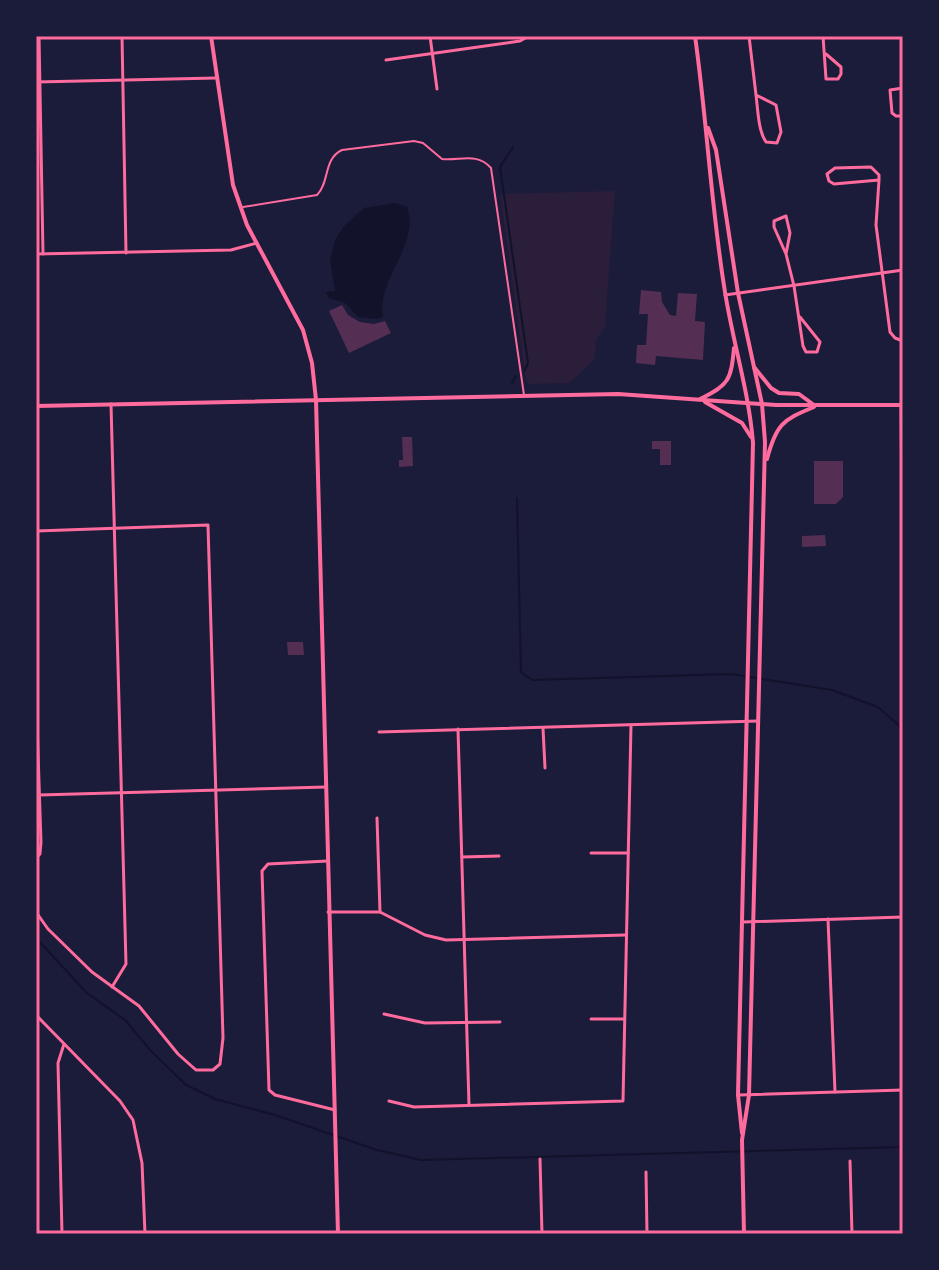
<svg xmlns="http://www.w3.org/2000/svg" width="939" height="1270" font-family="Cabin,sans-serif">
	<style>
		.green { fill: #2a1e3b }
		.water { fill: #12122b }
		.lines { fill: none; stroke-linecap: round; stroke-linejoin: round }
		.stream { stroke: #12122b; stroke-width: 2 }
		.building { fill: #542f53 }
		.service { stroke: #ff6b9d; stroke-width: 2 }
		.minor { stroke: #ff6b9d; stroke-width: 3 }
		.tertiary { stroke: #ff6b9d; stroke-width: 4 }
		.secondary { stroke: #ff6b9d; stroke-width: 4 }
		.neatline { fill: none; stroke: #ff6b9d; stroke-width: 3 }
	</style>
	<rect width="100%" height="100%" fill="#1b1b3a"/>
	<path class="green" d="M615 191 605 327 597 338 594 360 570 383 529 384 526 380 500 194Z"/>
	<path class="water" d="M395 203 407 207C421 245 375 280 383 317L376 319 358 317 345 303 329 298 326 292 335 291 330 260 335 240 344 226 364 208Z"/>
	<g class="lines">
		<g class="stream">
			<path d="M513 147 500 167 528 363 525 370"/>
			<path d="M512 383 516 376"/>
			<path d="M517 498 521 672 532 680 731 674 832 690 878 707 903 729"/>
			<path d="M36 938 87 993 125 1020 151 1051 186 1085 215 1099 275 1115 377 1150 421 1160 903 1147"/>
		</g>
	</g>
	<g class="building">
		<path d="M641 290 661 292 662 302 670 315 676 316 678 293 697 294 695 321 705 322 703 360 656 356 655 365 636 363 637 345H646L648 314H639Z"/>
		<path d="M342 305 348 315 360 322 374 324 385 321 391 333 349 353 329 311Z"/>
		<path d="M402 437H412L413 466 399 467V460H403Z"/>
		<path d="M652 441H671V465H660V449H652Z"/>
		<path d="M814 461H843V497L836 504H814Z"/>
		<path d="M825 535 826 546 802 547V536Z"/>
		<path d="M287 642H303L304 655H288Z"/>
	</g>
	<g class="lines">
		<path class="service" d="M243 207 317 195C330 182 323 159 342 150L414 141 423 143 442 159C460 161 477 152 491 168L524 395"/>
		<g class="minor">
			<path d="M39 36 43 254"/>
			<path d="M122 36 126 253"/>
			<path d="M430 36 437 89"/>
			<path d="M749 36 756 95C758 110 758 130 766 142L777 143 781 132 776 105 756 95"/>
			<path d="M823 36 826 79H838L841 74V67L826 54"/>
			<path d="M386 60 520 41 529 36"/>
			<path d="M36 82 216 78"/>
			<path d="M903 88 890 90 892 113 896 116H903"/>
			<path d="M879 180 834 184 829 181 827 174 835 168 871 167 879 175V180L876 225 890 332 895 338 903 341"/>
			<path d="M36 254 231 250 257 243"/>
			<path d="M786 254 790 233 786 216 774 221V227L786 254 794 286 803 346 806 352H817L820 342 800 317"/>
			<path d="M725 295 903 270"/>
			<path d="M111 404 126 964 112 987"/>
			<path d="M901 407 903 603"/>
			<path d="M36 531 208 525 223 1038 220 1064 213 1070H196L178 1054 139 1006 92 972 48 929 36 912"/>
			<path d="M36 693 41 842 40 854 36 858"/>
			<path d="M543 728 545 768"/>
			<path d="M458 729 469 1105"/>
			<path d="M379 732 758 721"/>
			<path d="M39 795 326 787"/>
			<path d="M377 818 380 912"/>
			<path d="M591 853H628"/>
			<path d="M462 857 499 856"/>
			<path d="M328 861 268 864 262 871 269 1090 275 1095 335 1110"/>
			<path d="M328 912H380L425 935 446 940 625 935"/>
			<path d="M828 919 835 1092"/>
			<path d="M743 922 903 917"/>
			<path d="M384 1014 425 1023 500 1022"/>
			<path d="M36 1015 120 1101 133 1120 142 1163 145 1234"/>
			<path d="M591 1019H624"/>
			<path d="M739 1095 903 1090"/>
			<path d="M389 1101 414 1107 623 1101 631 725"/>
			<path d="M540 1159 542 1234"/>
			<path d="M850 1161 852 1234"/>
			<path d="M646 1172 647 1234"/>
			<path d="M62 1234 58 1063 64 1044"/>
		</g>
		<path class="tertiary" d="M211 36 233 185 247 225 303 330 312 363 316 400 338 1234"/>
		<g class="secondary">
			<path d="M695 36C707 121 711 207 725 292 733 343 749 392 753 443L738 1095 742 1133"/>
			<path d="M708 128 716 150 738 293 762 404 765 442 749 1095 742 1140 744 1234"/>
			<path d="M754 367 771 388 779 393 799 394 814 405"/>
			<path d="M700 399C729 385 731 380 734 348"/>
			<path d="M705 402 742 423 751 437"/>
			<path d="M36 406 618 394 776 405H903"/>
			<path d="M767 459C776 425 782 420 814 407"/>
		</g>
	</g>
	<rect width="939" height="1270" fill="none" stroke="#1b1b3a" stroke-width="76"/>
	<rect x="38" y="38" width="863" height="1194" class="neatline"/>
</svg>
